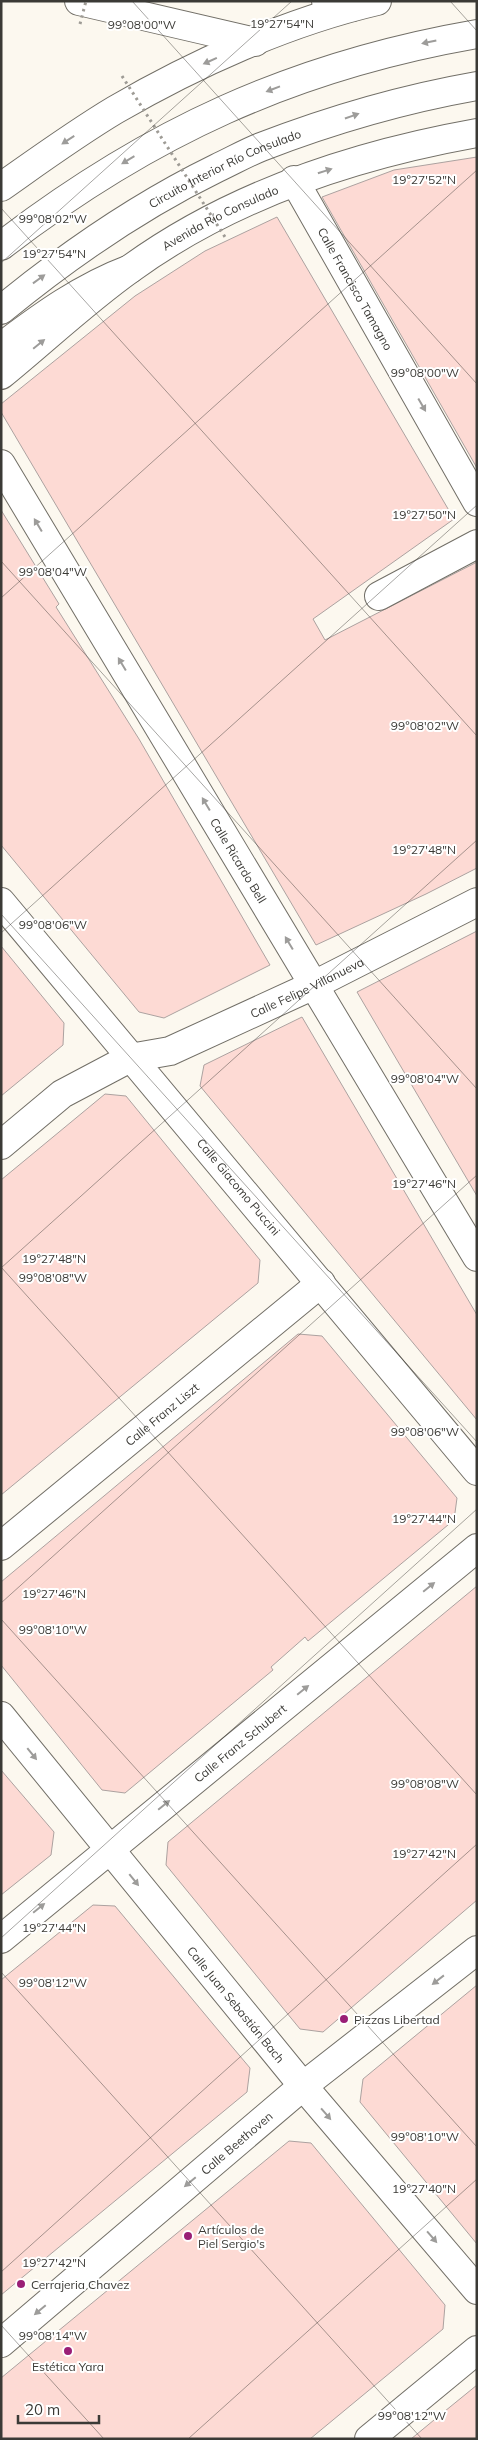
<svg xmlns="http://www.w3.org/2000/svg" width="478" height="2440" font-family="Mulish,sans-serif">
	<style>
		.building { fill: #fddad4; stroke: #aca2a0 }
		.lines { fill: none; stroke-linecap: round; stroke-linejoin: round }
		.street-casing { stroke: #726f67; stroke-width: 30 }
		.secondary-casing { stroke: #726f67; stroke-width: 30 }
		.primary-casing { stroke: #726f67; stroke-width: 30 }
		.highway-casing { stroke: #726f67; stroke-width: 30 }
		.street { stroke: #fff; stroke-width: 28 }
		.secondary { stroke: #fff; stroke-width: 28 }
		.primary { stroke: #fff; stroke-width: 28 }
		.highway { stroke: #fff; stroke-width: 28 }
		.path-bridge { stroke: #9e9b95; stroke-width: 3; stroke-dasharray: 2.5 4; stroke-linecap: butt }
		.oneway { fill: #9d9c9a }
		.ticks { fill: none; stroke: #3b3a36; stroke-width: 1; stroke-opacity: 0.45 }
		.poi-dot { fill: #9a1e76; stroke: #fff; stroke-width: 2 }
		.labels { text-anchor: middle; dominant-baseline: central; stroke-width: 4; stroke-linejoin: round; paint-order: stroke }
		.street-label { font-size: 12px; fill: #3b3a36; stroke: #fff }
		.poi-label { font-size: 12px; fill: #3b3a36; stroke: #fff; text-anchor: start }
		.ticks-label { font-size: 12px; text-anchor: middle; fill: #3b3a36; stroke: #fff; stroke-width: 4; stroke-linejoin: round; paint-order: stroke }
	</style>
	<rect width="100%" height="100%" fill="#fcf8ef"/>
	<g class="building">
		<path d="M477 157V468L322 197 394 170Z"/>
		<path d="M277 217 454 519 313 619 325 640 477 562V868L426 894 316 945 1 412V404L135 296 205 251Z"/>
		<path d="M1 510 59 604 56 607 139 739 270 965 164 1018 139 1012 1 845Z"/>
		<path d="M477 931V1196L357 992Z"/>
		<path d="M1 946 64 1023 63 1045 1 1096Z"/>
		<path d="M302 1017 477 1315V1420L200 1086 204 1065Z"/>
		<path d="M105 1094 126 1096 260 1260 258 1283 1 1495V1180Z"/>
		<path d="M298 1334 322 1336 457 1498 454 1520 308 1641 305 1637 271 1667 273 1670 125 1793 102 1790 1 1665V1582Z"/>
		<path d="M477 1586V1900L323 2032 300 2029 166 1865 168 1842Z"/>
		<path d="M1 1770 54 1832 51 1855 1 1895Z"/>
		<path d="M93 1905 115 1906 213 2024 250 2068 247 2092 1 2295V1980Z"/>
		<path d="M477 1985V2244L360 2102 363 2079Z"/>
		<path d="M289 2141 311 2143 445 2305 443 2329 310 2439H1V2378Z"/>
		<path d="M477 2385V2439H411L434 2420Z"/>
	</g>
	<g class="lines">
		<g class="street-casing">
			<g id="street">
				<path id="s1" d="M294 180 477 502"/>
				<path id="s2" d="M1 464 477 1257"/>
				<path d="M379 596 477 544"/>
				<path id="s3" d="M1 902 477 1471"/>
				<path id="s4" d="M1 1145 62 1094 130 1058 170 1051 314 985 477 902"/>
				<path id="s5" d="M1 1546 321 1283"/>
				<path id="s6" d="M1 1716 303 2086 477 2290"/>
				<path id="s7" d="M1 1939 477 1548"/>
				<path id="s8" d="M1 2343 303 2086 477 1950"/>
				<path d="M369 2439 477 2350"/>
			</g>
		</g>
		<g class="secondary-casing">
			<g id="secondary">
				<path d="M1 187C38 161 75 134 115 110 194 64 287 22 377 1"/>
				<path id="s9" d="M1 375C44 340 85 301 130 269 232 195 354 155 477 133"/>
			</g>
		</g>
		<g class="primary-casing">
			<g id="primary">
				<path d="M79 1 255 42"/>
				<path d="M326 1 352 7"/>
			</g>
		</g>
		<g class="highway-casing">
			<g id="highway">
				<path d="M1 246C148 133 293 66 477 34"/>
				<path id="s10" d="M1 310C68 255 139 206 217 168 232 161 246 153 261 147 331 120 403 99 477 86"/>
				<path d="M1 347C42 316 82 287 130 269"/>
			</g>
		</g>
		<use href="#street" class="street"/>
		<use href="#secondary" class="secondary"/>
		<use href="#primary" class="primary"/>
		<use href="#highway" class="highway"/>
		<g class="path-bridge">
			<path d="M80 24 86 1"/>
			<path d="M122 76 225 237"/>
		</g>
	</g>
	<defs><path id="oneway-solid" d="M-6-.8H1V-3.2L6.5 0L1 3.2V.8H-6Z" transform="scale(1.25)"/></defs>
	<g class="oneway">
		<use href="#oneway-solid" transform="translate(429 42) rotate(168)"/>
		<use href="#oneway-solid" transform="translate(210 61) rotate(156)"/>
		<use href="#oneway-solid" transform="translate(273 89) rotate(159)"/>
		<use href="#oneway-solid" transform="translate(352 116) rotate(-19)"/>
		<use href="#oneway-solid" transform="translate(68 140) rotate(147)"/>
		<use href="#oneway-solid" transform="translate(128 160) rotate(149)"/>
		<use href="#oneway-solid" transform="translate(325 171) rotate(-18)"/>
		<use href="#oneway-solid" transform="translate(39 279) rotate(-36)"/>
		<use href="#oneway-solid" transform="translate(39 344) rotate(-39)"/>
		<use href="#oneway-solid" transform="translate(422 405) rotate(60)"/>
		<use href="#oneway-solid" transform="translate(38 525) rotate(-121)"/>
		<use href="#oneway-solid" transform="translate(122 664) rotate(-121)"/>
		<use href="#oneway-solid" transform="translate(206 804) rotate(-121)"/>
		<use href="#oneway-solid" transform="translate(289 943) rotate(-121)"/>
		<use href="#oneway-solid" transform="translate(429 1587) rotate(-39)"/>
		<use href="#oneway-solid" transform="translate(303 1690) rotate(-39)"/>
		<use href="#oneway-solid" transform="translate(32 1754) rotate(51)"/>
		<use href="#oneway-solid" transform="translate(164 1805) rotate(-39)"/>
		<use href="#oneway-solid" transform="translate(134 1880) rotate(51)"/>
		<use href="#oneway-solid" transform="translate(39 1908) rotate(-39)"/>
		<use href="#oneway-solid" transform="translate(438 1980) rotate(142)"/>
		<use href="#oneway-solid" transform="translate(326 2114) rotate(49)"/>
		<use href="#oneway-solid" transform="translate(190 2182) rotate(140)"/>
		<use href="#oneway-solid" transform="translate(432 2237) rotate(49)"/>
		<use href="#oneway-solid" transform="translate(40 2310) rotate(140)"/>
	</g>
	<path class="ticks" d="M132 1 477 384M450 1 477 31M1 208 477 736M1 263 292 1M1 561 477 1089M1 598 477 170M1 914 477 1442M1 933 477 505M1 1267 477 1795M1 1268 477 840M1 1603 477 1175M1 1619 477 2147M1 1938 477 1509M1 1972 422 2439M1 2272 477 1844M1 2325 104 2439M188 2439 477 2179"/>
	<g class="poi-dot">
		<circle cx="344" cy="2019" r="5"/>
		<circle cx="188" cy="2236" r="5"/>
		<circle cx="21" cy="2284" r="5"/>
		<circle cx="68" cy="2351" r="5"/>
	</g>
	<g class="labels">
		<g class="street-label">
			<text stroke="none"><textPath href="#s10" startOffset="266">Circuito Interior Río Consulado</textPath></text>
			<text stroke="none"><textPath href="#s9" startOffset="271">Avenida Río Consulado</textPath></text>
			<text stroke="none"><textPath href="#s1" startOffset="125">Calle Francisco Tamagno</textPath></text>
			<text stroke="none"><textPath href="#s2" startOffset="462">Calle Ricardo Bell</textPath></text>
			<text stroke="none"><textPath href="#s4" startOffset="348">Calle Felipe Villanueva</textPath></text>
			<text stroke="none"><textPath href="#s3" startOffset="371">Calle Giacomo Puccini</textPath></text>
			<text stroke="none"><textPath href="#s5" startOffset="208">Calle Franz Liszt</textPath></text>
			<text stroke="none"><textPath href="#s7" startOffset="309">Calle Franz Schubert</textPath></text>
			<text stroke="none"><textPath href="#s6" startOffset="372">Calle Juan Sebastián Bach</textPath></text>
			<text stroke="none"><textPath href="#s8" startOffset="309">Calle Beethoven</textPath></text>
		</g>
		<g class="poi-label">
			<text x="354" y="2019">Pizzas Libertad</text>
			<text x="198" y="2229">Artículos de<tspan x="198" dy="14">Piel Sergio's</tspan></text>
			<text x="31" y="2284">Cerrajeria Chavez</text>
			<text x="68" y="2366" text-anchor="middle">Estética Yara</text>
		</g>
	</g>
	<g class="ticks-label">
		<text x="282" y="28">19°27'54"N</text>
		<text x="142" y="29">99°08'00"W</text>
		<text x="424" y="184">19°27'52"N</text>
		<text x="53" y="223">99°08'02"W</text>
		<text x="54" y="258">19°27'54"N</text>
		<text x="425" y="377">99°08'00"W</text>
		<text x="424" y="519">19°27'50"N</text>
		<text x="53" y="576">99°08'04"W</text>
		<text x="425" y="730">99°08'02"W</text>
		<text x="424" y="854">19°27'48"N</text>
		<text x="53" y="929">99°08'06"W</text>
		<text x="425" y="1083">99°08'04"W</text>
		<text x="424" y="1188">19°27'46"N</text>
		<text x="54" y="1263">19°27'48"N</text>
		<text x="53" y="1282">99°08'08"W</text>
		<text x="425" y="1436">99°08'06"W</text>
		<text x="424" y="1523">19°27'44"N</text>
		<text x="54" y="1598">19°27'46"N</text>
		<text x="53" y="1634">99°08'10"W</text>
		<text x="425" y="1788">99°08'08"W</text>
		<text x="424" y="1858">19°27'42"N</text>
		<text x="54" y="1932">19°27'44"N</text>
		<text x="53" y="1987">99°08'12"W</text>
		<text x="425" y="2141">99°08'10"W</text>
		<text x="424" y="2193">19°27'40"N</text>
		<text x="54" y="2267">19°27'42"N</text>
		<text x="53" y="2340">99°08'14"W</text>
		<text x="412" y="2420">99°08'12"W</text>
	</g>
	<rect width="478" height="2440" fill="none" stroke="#3b3a36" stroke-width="5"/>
	<path d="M18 2415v8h81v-8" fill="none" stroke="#3b3a36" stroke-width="2.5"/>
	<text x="25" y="2415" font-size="15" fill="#3b3a36" stroke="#ffffff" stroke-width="4" paint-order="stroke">20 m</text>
</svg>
